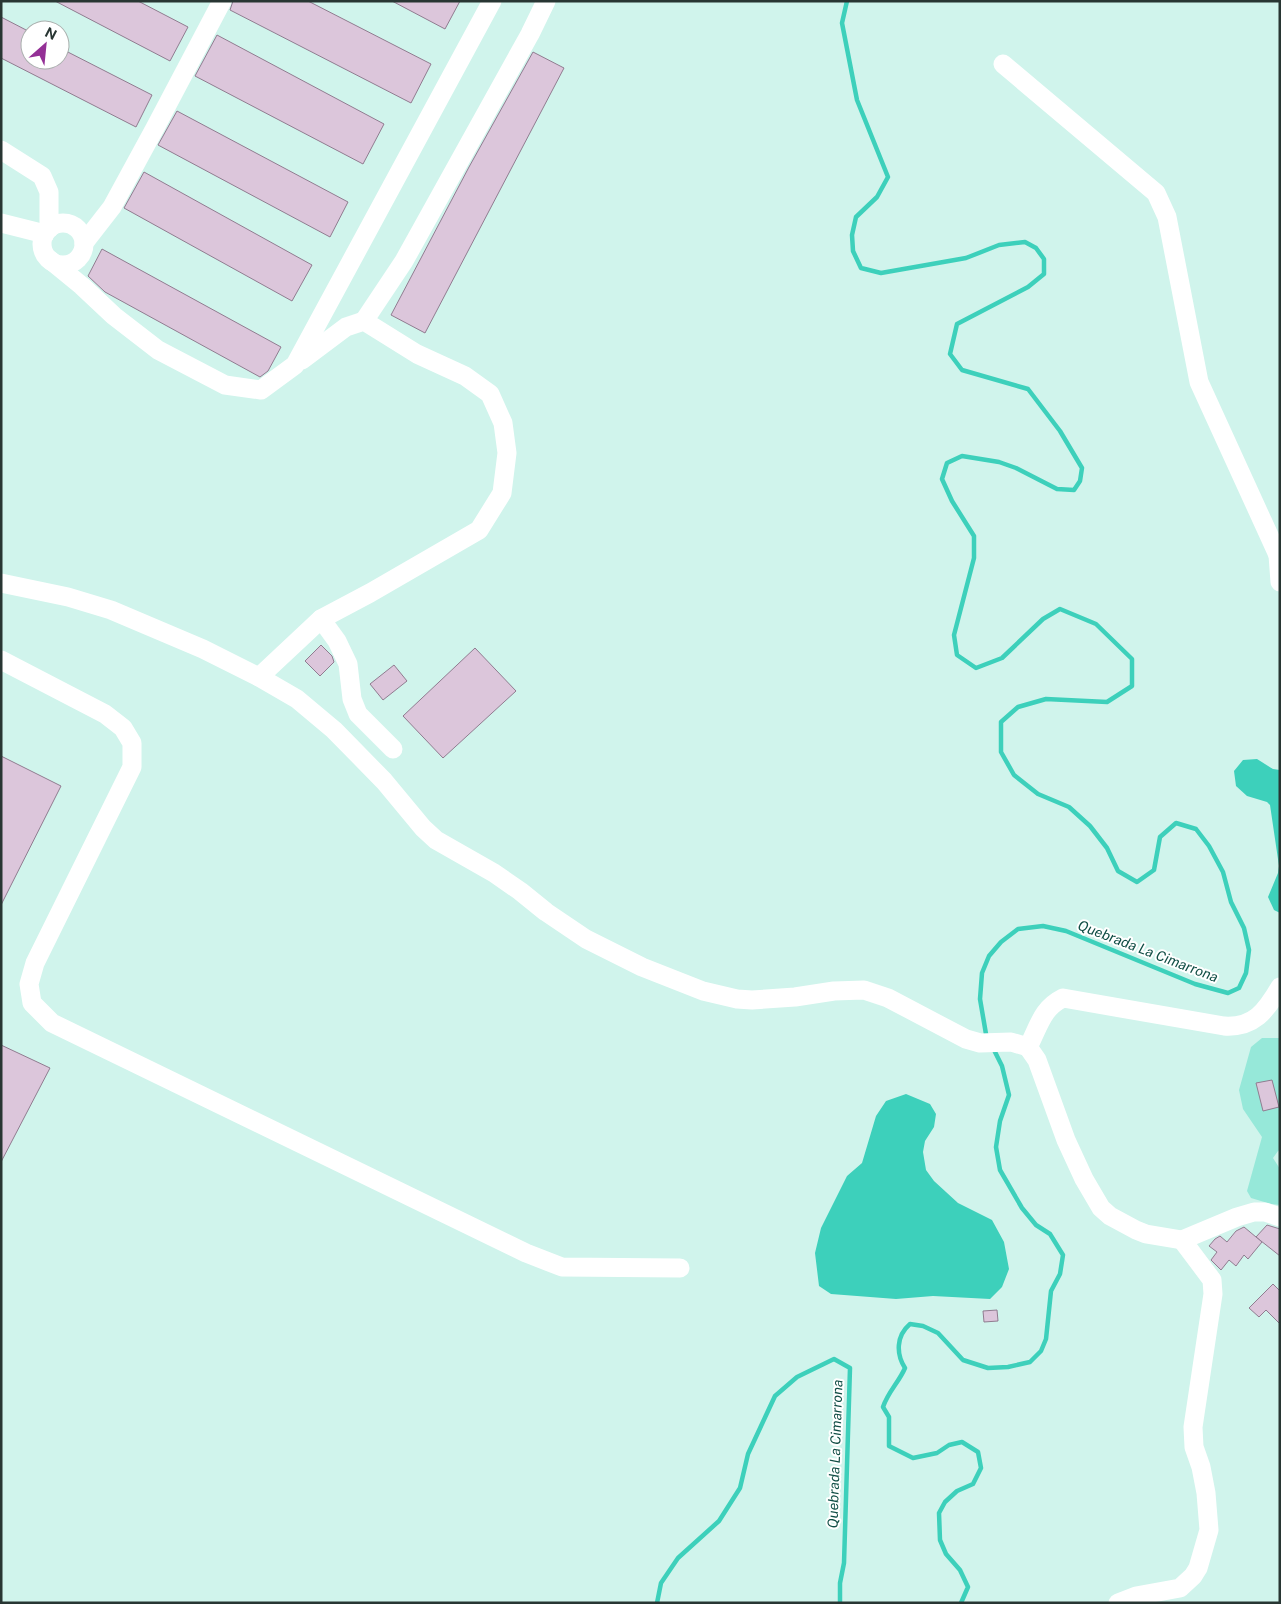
<svg xmlns="http://www.w3.org/2000/svg" width="1281" height="1604" font-family="'Public Sans',sans-serif">
	<style>
		.green { fill: #96e8d9 }
		.water { fill: #3dd0bb }
		.lines { fill: none; stroke-linecap: round; stroke-linejoin: round }
		.stream { stroke: #3dd0bb; stroke-width: 4.5 }
		.building { fill: #dcc6db; stroke: #907c90 }
		.minor { stroke: #fff; stroke-width: 19 }
		.labels { text-anchor: middle; dominant-baseline: central; stroke-width: 4; stroke-linejoin: round; paint-order: stroke }
		.water-label { font-size: 14px; font-style: italic; fill: #0f4d44; stroke: #fff }
	</style>
	<rect width="100%" height="100%" fill="#d0f4ec"/>
	<path class="green" d="M1262 1038H1280V1150L1278 1151 1273 1158 1280 1169V1205L1271 1204 1251 1198 1247 1191 1262 1137 1243 1109 1239 1090 1251 1047Z"/>
	<g class="water">
		<path d="M1257 759 1273 769 1280 770V913L1274 910 1268 897 1278 873 1279 866 1270 805 1267 802 1247 796 1236 786 1234 771 1243 760Z"/>
		<path d="M906 1094 930 1104 936 1114 934 1127 925 1141 923 1152 926 1170 934 1181 958 1203 992 1220 1004 1242 1009 1269 1002 1287 990 1299 933 1296 896 1299 831 1294 819 1286 815 1253 821 1228 847 1176 862 1163 876 1116 886 1101Z"/>
	</g>
	<g class="lines">
		<g class="stream">
			<path d="M847 1 842 23 857 100 888 177 877 197 856 217 852 235 853 251 861 268 881 273 966 258 999 245 1025 242 1036 248 1044 259V274L1028 287 957 324 950 354 962 370 1028 389 1060 431 1082 468 1080 481 1074 490 1057 489 1016 468 999 462 962 456 947 463 942 479 952 501 974 536V558L954 635 957 655 976 668 1002 658 1043 619 1060 609 1096 624 1132 659V686L1107 702 1046 699 1018 707 1001 722V752L1014 775 1038 794 1069 807 1090 826 1107 848 1118 871 1137 882 1154 870 1160 837 1176 823 1196 829 1209 846 1223 872 1231 902 1244 928 1249 950 1246 973 1239 988 1228 993 1195 984 1066 931 1043 926 1018 929 1001 942 989 956 982 973 980 999 986 1034 988 1038"/>
			<path d="M657 1603 661 1583 678 1558 719 1521 740 1488 748 1454 775 1396 797 1377 834 1359 850 1368 844 1563 840 1583V1603"/>
			<path d="M961 1603 968 1587 960 1570 946 1554 940 1540 939 1513 945 1502 957 1491 973 1484 981 1468 978 1452 962 1442 949 1445 937 1453 913 1458 889 1446V1417L883 1407C888 1392 899 1382 905 1368 896 1354 896 1336 910 1324L923 1326 938 1333 963 1360 988 1368 1008 1367 1030 1362 1041 1351 1046 1339 1051 1291 1060 1274 1063 1255 1050 1234 1036 1225 1022 1208 1000 1170 996 1147 1000 1121 1009 1095 1002 1066 993 1048"/>
		</g>
	</g>
	<g class="building">
		<path d="M55 1H138L188 27 170 61Z"/>
		<path d="M233 1H308L431 64 411 103 230 10Z"/>
		<path d="M392 1H460L445 29Z"/>
		<path d="M1 17 30 32V60H60V48L152 95 136 127 1 58Z"/>
		<path d="M217 35 384 124 363 164 195 76Z"/>
		<path d="M533 52 564 68 425 333 391 315 469 167Z"/>
		<path d="M177 111 348 202 330 237 158 145Z"/>
		<path d="M144 172 312 265 292 301 124 208Z"/>
		<path d="M102 249 281 347 268 371 260 377 105 292 88 276Z"/>
		<path d="M321 645 332 656 334 662 320 676 305 661Z"/>
		<path d="M475 648 516 691 443 758 403 716Z"/>
		<path d="M394 665 407 681 383 700 370 684Z"/>
		<path d="M1 756 61 786 1 905Z"/>
		<path d="M1 1045 50 1068 1 1162Z"/>
		<path d="M1272 1080 1279 1107 1263 1111 1256 1083Z"/>
		<path d="M1267 1225 1280 1229V1256L1256 1237Z"/>
		<path d="M1244 1227 1262 1242 1248 1259 1244 1255 1236 1266 1229 1260 1221 1270 1211 1260 1217 1252 1209 1246 1215 1239 1220 1236 1227 1242 1236 1231Z"/>
		<path d="M1273 1284 1280 1291V1324L1266 1310 1259 1317 1249 1308Z"/>
		<path d="M997 1310 998 1321 984 1322 983 1311Z"/>
	</g>
	<g class="lines">
		<g class="minor">
			<path d="M1003 64 1156 193 1167 217 1199 382 1278 555"/>
			<path d="M1 150 42 176 49 192V229"/>
			<path d="M1 223 45 234"/>
			<circle cx="63" cy="244" r="21"/>
			<path d="M84 243 112 207 155 128 222 1"/>
			<path d="M49 259 82 286 114 316 158 350 225 385 261 390 295 365 492 1"/>
			<path d="M364 321 404 261 530 34 546 1"/>
			<path d="M1280 551 1278 555 1280 582"/>
			<path d="M1 583 68 597 111 610 203 649 259 677 297 699 334 730 384 781 423 828 436 840 494 873 520 891 546 912 586 939 642 967 703 991 737 999 752 1000 795 997 834 991 864 990 888 998 966 1039 980 1043 1011 1042 1028 1047C1039 1027 1041 1009 1063 998L1224 1026C1254 1028 1266 1011 1280 987"/>
			<path d="M321 619 337 641 348 664 352 699 358 714 393 749"/>
			<path d="M1 660 105 714 123 728 132 743V767L35 963 29 984 32 1003 52 1023 526 1253 562 1267 680 1268"/>
			<path d="M259 677 321 619 370 593 479 530 502 493 507 453 503 423 490 394 465 376 417 354 364 321 346 327 302 360"/>
			<path d="M1028 1047 1037 1060 1066 1140 1084 1179 1101 1208 1110 1216 1136 1230 1146 1234 1182 1240 1237 1217 1254 1212H1265L1280 1217"/>
			<path d="M1118 1603 1136 1596 1180 1588 1193 1576 1198 1568 1209 1530 1206 1493 1201 1467 1194 1447 1193 1427 1213 1294 1212 1280 1182 1240"/>
		</g>
	</g>
	<g class="labels">
		<g class="water-label">
			<text transform="translate(1148 951) rotate(21)">Quebrada La Cimarrona</text>
			<text transform="translate(835 1454) rotate(-88)">Quebrada La Cimarrona</text>
		</g>
	</g>
	<rect width="1281" height="1604" fill="none" stroke="#283633" stroke-width="5"/>
	<g transform="translate(45 45) rotate(27)"><circle r="24" fill="#ffffff" stroke="#a9afad"/>
	<path d="M0-4L9 19L0 12L-9 19Z" fill="#943096"/>
	<text y="-8" font-size="14" font-weight="bold" text-anchor="middle" fill="#283633">N</text>
	</g>
</svg>
